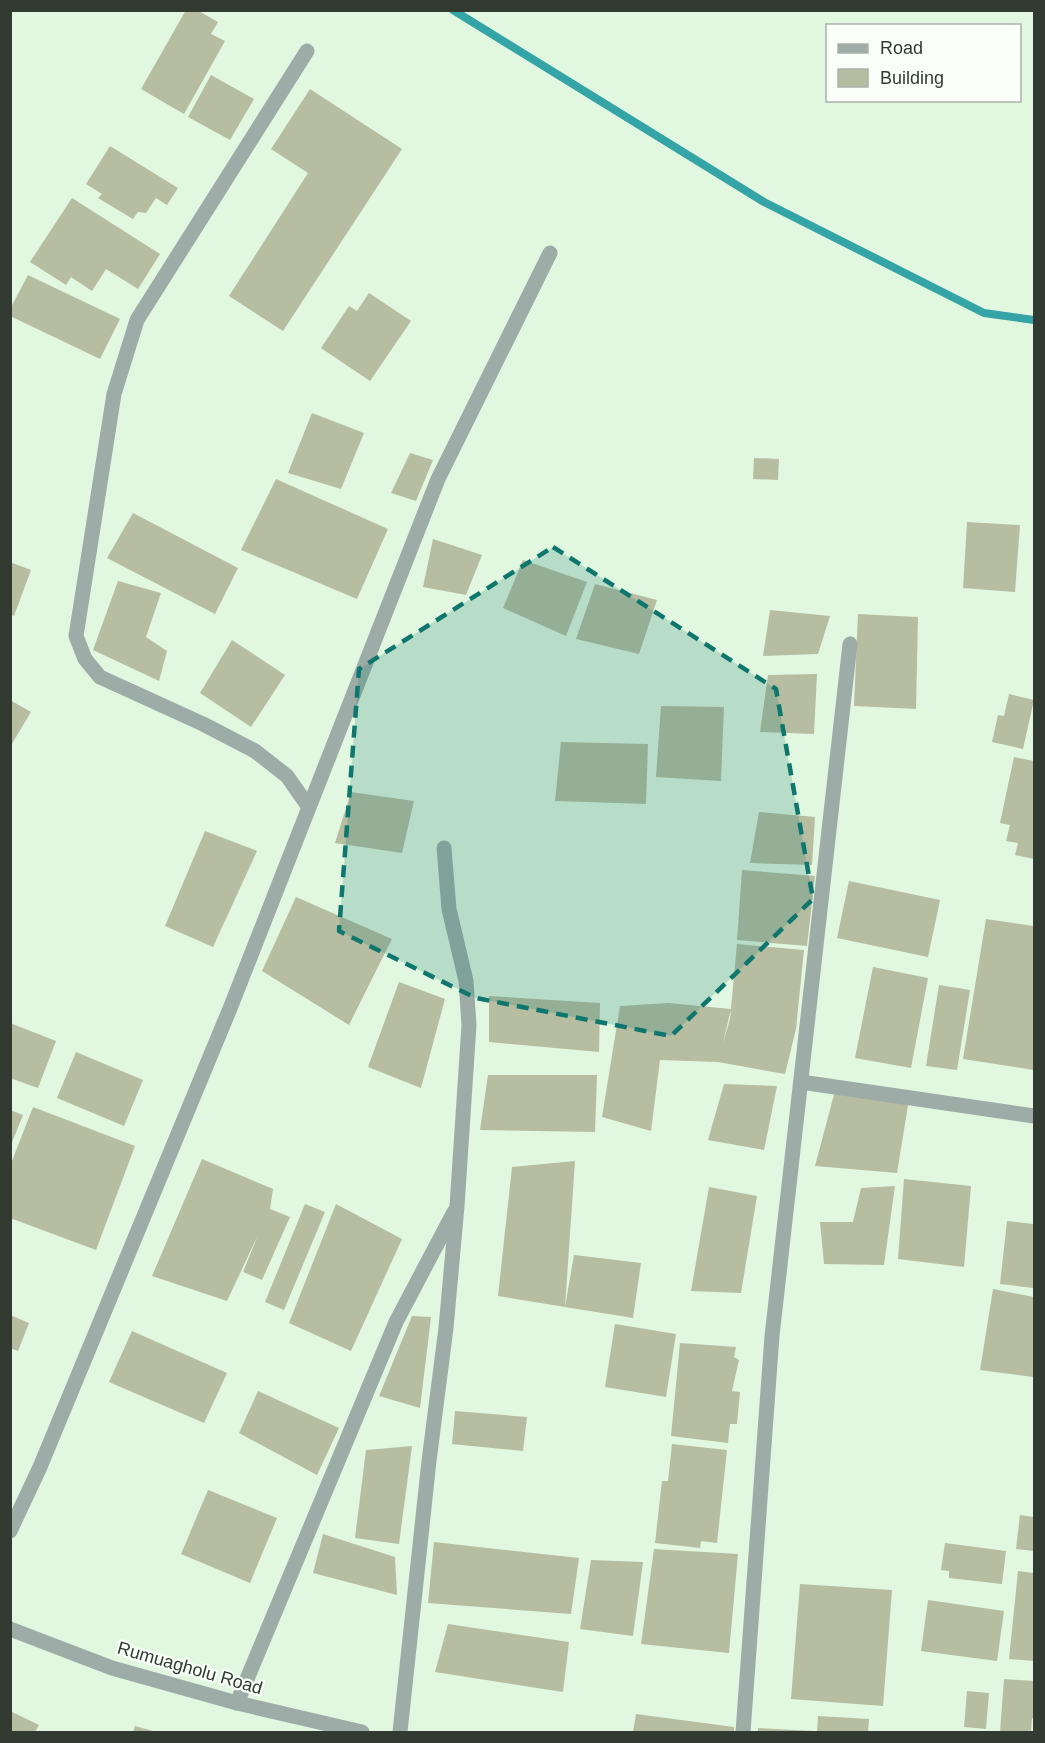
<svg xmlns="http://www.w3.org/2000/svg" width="1045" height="1743" font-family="Arial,sans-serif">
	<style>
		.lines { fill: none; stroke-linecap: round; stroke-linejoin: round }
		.stream { stroke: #34a4a7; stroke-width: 8 }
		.building { fill: #b7bda1 }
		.minor { stroke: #9eaca7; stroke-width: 15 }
		.marked { fill: #0f766e; fill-opacity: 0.2; stroke: #0f766e; stroke-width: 4.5; stroke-dasharray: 12 8; stroke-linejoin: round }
		.labels { text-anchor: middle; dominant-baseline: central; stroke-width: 4.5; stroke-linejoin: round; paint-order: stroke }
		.street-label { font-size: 18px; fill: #323b32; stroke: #fafffa }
	</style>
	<rect width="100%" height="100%" fill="#e1f7e0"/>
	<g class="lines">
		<path class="stream" d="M453 10 764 202 984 313 1034 320"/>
	</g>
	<g class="building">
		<path d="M186 10H197L218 22 211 34 225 41 184 114 141 89Z"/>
		<path d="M211 75 254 99 230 140 188 117Z"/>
		<path d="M310 89 402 149 283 331 229 296 308 173 271 149Z"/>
		<path d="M110 146 178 188 167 205 156 198 146 213 138 212 133 219 98 198 102 194 86 184Z"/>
		<path d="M72 198 160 254 138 289 106 269 92 291 71 277 66 285 30 262Z"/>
		<path d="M28 275 120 319 100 359 10 316V309Z"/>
		<path d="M369 293 411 321 370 381 321 348 349 306 357 311Z"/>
		<path d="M312 413 364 433 341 489 288 473Z"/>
		<path d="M410 453 433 460 416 501 391 493Z"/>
		<path d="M754 458 779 459 778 480 753 479Z"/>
		<path d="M276 479 388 529 357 599 241 550Z"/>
		<path d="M133 513 238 568 215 614 107 558Z"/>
		<path d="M967 522 1020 525 1015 592 963 588Z"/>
		<path d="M433 539 482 555 466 595 423 587Z"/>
		<path d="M523 560 587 582 566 636 503 608Z"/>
		<path d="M10 562 31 570 14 616 10 614Z"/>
		<path d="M118 581 161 593 146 637 167 651 159 681 93 650Z"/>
		<path d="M595 584 657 600 639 654 576 639Z"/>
		<path d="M770 610 830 616 818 654 763 656Z"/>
		<path d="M858 614 918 617 916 709 854 706Z"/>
		<path d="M232 640 285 675 251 727 200 693Z"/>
		<path d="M817 674 814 734 760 732 768 675Z"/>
		<path d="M1009 694 1034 700 1023 749 992 742 998 715 1004 716Z"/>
		<path d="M10 700 31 712 10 747Z"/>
		<path d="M661 706 724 707 721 781 656 777Z"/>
		<path d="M561 742 648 744 646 804 555 801Z"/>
		<path d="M1014 757 1034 761V859L1015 855 1018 843 1006 841 1010 825 1000 823Z"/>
		<path d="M351 792 414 801 402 853 335 843Z"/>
		<path d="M759 812 815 817 812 865 750 863Z"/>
		<path d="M205 831 257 851 213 947 165 926Z"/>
		<path d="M742 870 815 876 807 946 737 940Z"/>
		<path d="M849 881 940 900 928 957 837 938Z"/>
		<path d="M296 897 392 939 349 1025 262 971Z"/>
		<path d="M986 919 1034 926V1070L963 1059Z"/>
		<path d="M737 944 804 950 796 1029 785 1074 718 1062 660 1060 651 1131 602 1117 620 1006 668 1003 731 1009 723 1043 730 1019Z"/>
		<path d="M873 967 928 978 911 1068 855 1058Z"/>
		<path d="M399 982 445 999 421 1088 368 1067Z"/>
		<path d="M939 985 970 990 957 1070 926 1066Z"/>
		<path d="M489 996 600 1003 599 1052 489 1042Z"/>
		<path d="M10 1023 56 1041 38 1088 10 1078Z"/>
		<path d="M76 1052 143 1080 124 1126 57 1098Z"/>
		<path d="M488 1075H597L595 1132 480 1130Z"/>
		<path d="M724 1084 777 1086 764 1150 708 1140Z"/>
		<path d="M836 1087 909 1099 897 1173 815 1166Z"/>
		<path d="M33 1107 135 1146 96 1250 10 1218V1166Z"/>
		<path d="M10 1110 23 1115 11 1145H10Z"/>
		<path d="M202 1159 273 1189 270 1209 290 1217 262 1280 243 1272 258 1235 227 1301 152 1276Z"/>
		<path d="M575 1161 565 1307 574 1255 641 1263 633 1318 565 1307 498 1296 512 1167Z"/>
		<path d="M904 1179 971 1186 964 1267 898 1259Z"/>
		<path d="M895 1186 884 1265 824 1264 820 1222H853L861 1188Z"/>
		<path d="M709 1187 757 1196 741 1293 691 1291Z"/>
		<path d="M305 1204 325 1212 284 1310 265 1302Z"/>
		<path d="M336 1204 402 1239 351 1351 289 1323Z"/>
		<path d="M1007 1221 1034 1224V1288L1000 1284Z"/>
		<path d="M993 1289 1034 1297V1377L980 1370Z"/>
		<path d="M10 1315 29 1323 18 1351 10 1348Z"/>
		<path d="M412 1316 431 1317 420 1408 379 1396Z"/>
		<path d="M615 1324 676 1334 666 1397 605 1387Z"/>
		<path d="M132 1331 227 1373 204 1423 109 1382Z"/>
		<path d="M680 1343 736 1347 734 1357 739 1360 732 1391 740 1392 737 1424H730L728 1443 671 1436Z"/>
		<path d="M258 1391 339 1428 317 1475 239 1433Z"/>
		<path d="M455 1411 527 1417 523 1451 452 1444Z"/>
		<path d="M672 1444 727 1450 717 1543 701 1541 700 1548 655 1543 662 1481H668Z"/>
		<path d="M412 1446 399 1544 355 1538 366 1450Z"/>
		<path d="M208 1490 277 1518 250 1583 181 1554Z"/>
		<path d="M1020 1515 1034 1517V1551L1016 1549Z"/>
		<path d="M323 1534 395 1557 397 1595 313 1573Z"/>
		<path d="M434 1542 579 1558 571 1614 428 1603Z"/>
		<path d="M945 1543 1006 1551 1002 1584 949 1578V1571L941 1570Z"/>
		<path d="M654 1549 738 1554 729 1653 641 1644Z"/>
		<path d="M591 1560 643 1562 633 1636 580 1629Z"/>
		<path d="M1018 1571 1034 1573V1661L1009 1659Z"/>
		<path d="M800 1584 892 1590 883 1706 791 1699Z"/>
		<path d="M928 1600 1004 1611 997 1661 921 1651Z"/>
		<path d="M448 1624 569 1642 563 1692 435 1672Z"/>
		<path d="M1004 1679 1034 1681V1719L1032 1718 1031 1732H1000Z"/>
		<path d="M967 1691 989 1693 986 1729 964 1727Z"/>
		<path d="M10 1711 39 1725 35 1732H10Z"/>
		<path d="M636 1714 734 1727V1732H633Z"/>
		<path d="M818 1716 869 1719 868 1732H817Z"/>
		<path d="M135 1726 157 1732H133Z"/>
		<path d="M758 1728 814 1731V1732H758Z"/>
	</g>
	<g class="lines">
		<g class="minor">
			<path d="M307 51 137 320 114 394 76 636 85 659 100 677 203 724 255 751 287 776 308 806"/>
			<path d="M801 1082 1034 1116"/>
			<path d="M10 1531 40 1467 231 1006 438 479 550 253"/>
			<path d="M10 1629 112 1668 237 1703 362 1732"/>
			<path d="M237 1703 396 1322 454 1212"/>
			<path d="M400 1732 429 1461 446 1328 457 1206 469 1025 466 981 449 909 444 848"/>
			<path d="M743 1732 772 1336 850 644"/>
		</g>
	</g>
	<path class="marked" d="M553 547 776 689 813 899 671 1036 476 998 339 931 359 669Z"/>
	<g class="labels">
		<g class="street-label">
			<text transform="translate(190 1668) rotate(16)">Rumuagholu Road</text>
		</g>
	</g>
	<rect width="1045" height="1743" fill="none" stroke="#323b32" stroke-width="24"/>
	<rect x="826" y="24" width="195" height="78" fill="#fafffa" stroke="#aab1aa" stroke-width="1.5"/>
	<rect x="838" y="44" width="30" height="9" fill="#9eaca7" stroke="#aab1aa" stroke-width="1.5"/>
	<text x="880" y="54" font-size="18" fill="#323b32">Road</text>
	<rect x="838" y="69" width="30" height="18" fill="#b7bda1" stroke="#aab1aa" stroke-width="1.5"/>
	<text x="880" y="84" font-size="18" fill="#323b32">Building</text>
</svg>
